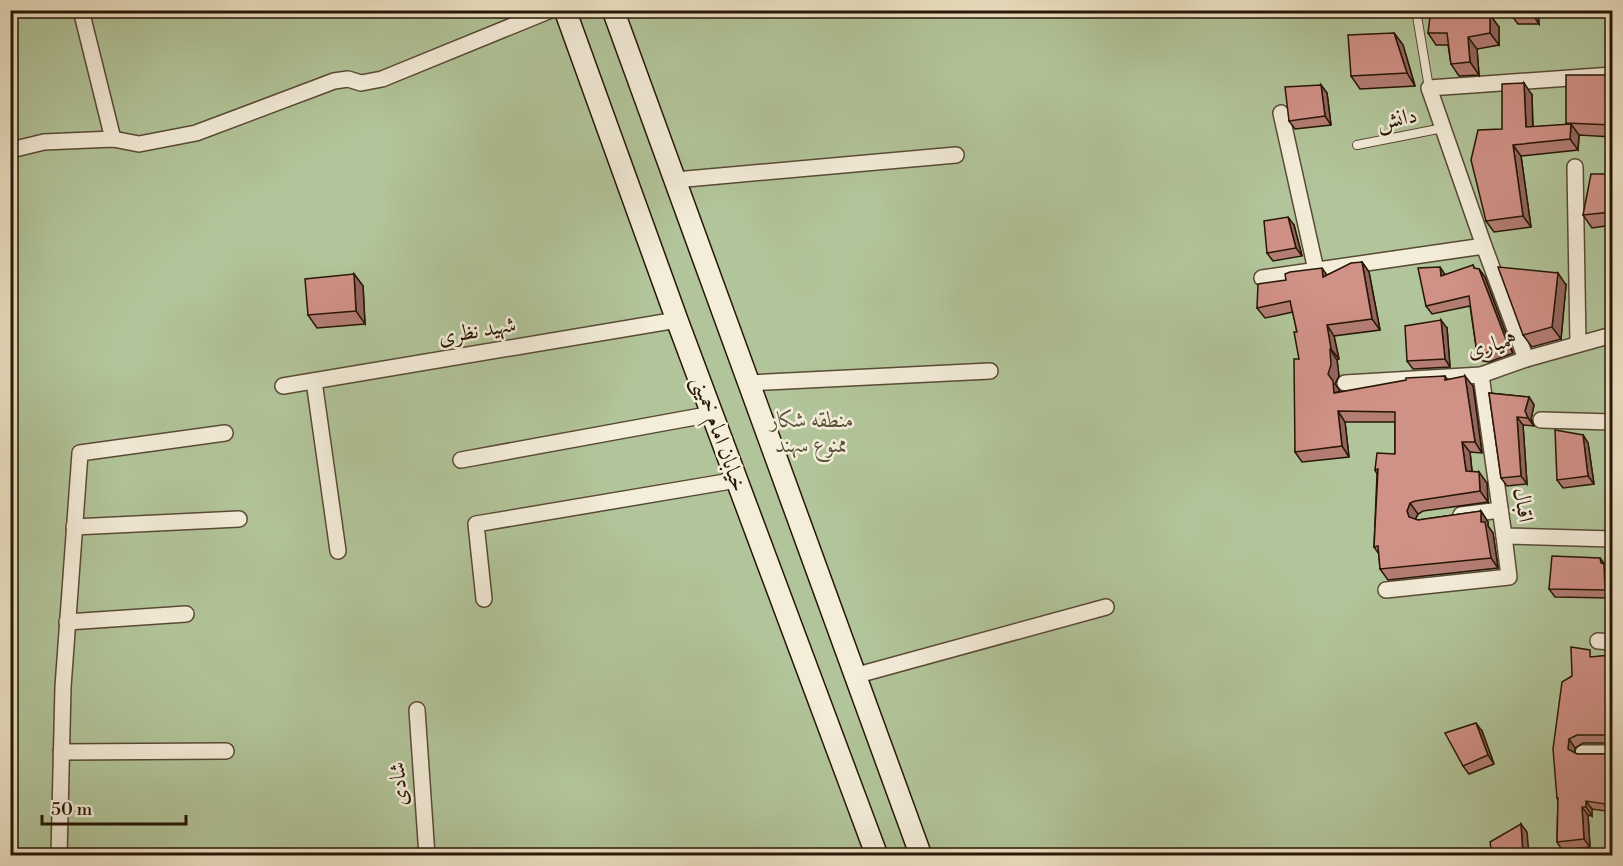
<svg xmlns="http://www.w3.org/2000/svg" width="1623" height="866" font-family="'Libre Bodoni',Amiri,serif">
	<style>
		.green { fill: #b2c59a; stroke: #6c6e50; stroke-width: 1.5 }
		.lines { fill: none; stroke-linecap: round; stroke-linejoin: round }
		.lane-casing { stroke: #594a36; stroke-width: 10 }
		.street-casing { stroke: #594a36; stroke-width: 18 }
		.secondary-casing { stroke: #271606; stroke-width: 24 }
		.lane { stroke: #f4edda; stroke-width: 8 }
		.street { stroke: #f4edda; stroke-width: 15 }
		.secondary { stroke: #f4edda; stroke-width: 21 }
		.wall { fill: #b37d74; stroke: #271606; stroke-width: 1.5 }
		.shaded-wall { fill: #92665e; stroke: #271606; stroke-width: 1.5 }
		.building { fill: #d09187; stroke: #271606; stroke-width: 1.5 }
		.labels { text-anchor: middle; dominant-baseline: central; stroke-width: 5; stroke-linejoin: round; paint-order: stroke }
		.street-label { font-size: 22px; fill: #271606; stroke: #f4edda }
		.park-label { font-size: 22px; font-style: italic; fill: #58533a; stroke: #f4edda }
	</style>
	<rect width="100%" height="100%" fill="#eee4c6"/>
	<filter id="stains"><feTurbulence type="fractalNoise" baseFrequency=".00333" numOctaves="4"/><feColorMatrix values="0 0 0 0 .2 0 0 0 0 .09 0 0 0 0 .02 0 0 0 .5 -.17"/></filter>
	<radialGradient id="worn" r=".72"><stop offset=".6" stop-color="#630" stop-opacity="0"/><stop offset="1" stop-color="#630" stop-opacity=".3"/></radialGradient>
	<rect class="green" x="11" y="11" width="1601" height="844"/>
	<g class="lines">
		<g class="lane-casing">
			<g id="lane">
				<path d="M1416 10 1429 88"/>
				<path d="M1357 145 1443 128"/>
			</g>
		</g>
		<g class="street-casing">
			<g id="street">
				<path d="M81 10 113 139"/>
				<path d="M1281 113 1316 270"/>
				<path d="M15 149 44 142 113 139 139 144 196 133 334 81 348 79 361 83 382 79 551 10"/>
				<path d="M1575 167 1578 344"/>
				<path d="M675 180 956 155"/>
				<path d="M1262 278 1484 246"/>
				<path d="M1526 359 1484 246 1429 88 1612 75"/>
				<path d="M1481 375 1504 536 1612 539"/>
				<path d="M314 381 338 551"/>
				<path d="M748 383 990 371"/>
				<path d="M1345 383 1481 375 1526 359 1612 335"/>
				<path d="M283 386 677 320"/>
				<path d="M1541 420 1612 422"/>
				<path d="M461 460 712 414"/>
				<path d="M1461 515 1500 510"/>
				<path d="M74 527 239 519"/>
				<path d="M1386 590 1509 577 1504 536"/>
				<path d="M484 599 476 524 737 480"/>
				<path d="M67 622 186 614"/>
				<path d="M1598 641 1612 642"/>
				<path d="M854 676 1106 607"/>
				<path d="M417 710 427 856"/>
				<path d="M61 752 226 751"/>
				<path d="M1583 753H1612"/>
				<path d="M59 856 63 687 80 453 225 433"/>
			</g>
		</g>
		<g class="secondary-casing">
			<g id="secondary">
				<path d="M565 10 677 320 877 856"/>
				<path d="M613 10 921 856"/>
			</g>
		</g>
		<use href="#lane" class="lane"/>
		<use href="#street" class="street"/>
		<use href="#secondary" class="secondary"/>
	</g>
	<g class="wall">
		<path d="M1538 10 1539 24H1518L1512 16Z"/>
		<path d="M1490 15 1499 27V45L1477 49 1479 75 1459 76 1451 64 1448 45H1436L1428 33Z"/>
		<path d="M1394 33 1403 45 1415 86 1360 89 1351 76Z"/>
		<path d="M1612 75V137L1579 135 1578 150 1521 156 1531 227 1494 232 1486 221 1502 129 1532 95 1533 127 1567 125 1566 123Z"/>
		<path d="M1321 85 1327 93 1331 125 1295 129 1289 121Z"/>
		<path d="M1612 174V225L1592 228 1583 215Z"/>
		<path d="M1294 225 1302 256 1273 261 1267 253Z"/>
		<path d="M1362 262 1369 272 1380 330 1334 336 1339 359 1337 360 1339 376 1335 384 1340 392 1445 376 1447 379 1473 386 1482 453 1470 452 1472 471 1487 483 1488 502 1423 511 1418 514 1415 519 1418 520 1481 511 1488 522V526L1493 533 1498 568 1388 580 1380 569 1379 554 1374 547 1377 474 1375 470 1395 454V422H1345L1349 457 1302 462 1295 452 1299 359 1297 332 1293 312 1265 318 1257 308 1286 280 1327 275Z"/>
		<path d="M1473 265 1475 269H1479L1485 277 1513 353 1489 362 1483 361 1477 353 1470 306 1432 314 1426 306Z"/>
		<path d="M354 274 363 286 365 324 317 328 308 315Z"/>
		<path d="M1566 285 1561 339 1532 347 1523 335Z"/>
		<path d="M1447 328 1450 367 1413 369 1407 361Z"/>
		<path d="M1489 393 1529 397 1534 405 1531 419 1534 426 1523 425 1527 484 1507 486 1501 478Z"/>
		<path d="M1583 435 1588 443 1594 484 1563 488 1557 480Z"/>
		<path d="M1600 558 1610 572 1611 598 1555 597 1549 589Z"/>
		<path d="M1612 655V743H1583L1575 748V753L1577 754H1606L1612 751V812L1592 809V816L1588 815 1590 847 1562 850 1557 842 1558 800 1557 798 1572 676 1594 657Z"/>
		<path d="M1482 731 1494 764 1469 774 1463 766Z"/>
	</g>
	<g class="shaded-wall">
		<path d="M1533 10H1538L1539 24 1533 15Z"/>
		<path d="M1490 15 1499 27V45L1490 33Z"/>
		<path d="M1394 33 1403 45 1415 86 1407 73Z"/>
		<path d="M1468 37 1477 49 1479 75 1470 62Z"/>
		<path d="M1524 83 1532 95 1533 138 1526 127Z"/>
		<path d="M1321 85 1327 93 1331 125 1325 116Z"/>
		<path d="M1571 124 1579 135 1578 150 1570 139Z"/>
		<path d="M1513 145 1521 156 1531 227 1523 216Z"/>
		<path d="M1288 217 1294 225 1302 256 1296 248Z"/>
		<path d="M1362 262 1369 272 1380 330 1372 319Z"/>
		<path d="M1440 267 1446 276H1441Z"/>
		<path d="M1322 268 1329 278 1323 277Z"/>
		<path d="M1479 269 1485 277 1513 353 1508 345Z"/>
		<path d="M1558 273 1566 285 1561 339 1552 327Z"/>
		<path d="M354 274 363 286 365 324 356 311Z"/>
		<path d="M1441 320 1447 328 1450 367 1445 359Z"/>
		<path d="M1327 325 1334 336 1339 359 1331 349Z"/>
		<path d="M1330 349 1337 360 1339 376 1335 384 1340 391 1334 393 1328 374Z"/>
		<path d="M1465 376 1473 386 1482 453 1475 442Z"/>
		<path d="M1529 397 1534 405 1531 419 1534 426 1528 418 1525 411Z"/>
		<path d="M1338 411 1345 422 1349 457 1342 446Z"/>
		<path d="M1517 417 1523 425 1527 484 1521 476Z"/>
		<path d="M1583 435 1588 443 1594 484 1588 476Z"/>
		<path d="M1462 442 1470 452 1473 481 1466 471Z"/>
		<path d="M1479 472 1487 483 1488 502 1480 491Z"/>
		<path d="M1410 503 1418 514 1414 522 1409 517 1407 511Z"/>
		<path d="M1481 511 1488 522V526L1493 533 1498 568 1491 558 1481 522Z"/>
		<path d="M1600 558 1610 572 1611 598 1605 590Z"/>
		<path d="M1476 723 1482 731 1494 764 1488 755Z"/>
		<path d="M1569 739 1575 748 1574 757 1568 749Z"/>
		<path d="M1586 801 1592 809V816L1586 807Z"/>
		<path d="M1582 807 1588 815 1590 847 1584 839Z"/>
		<path d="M1521 824 1527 832 1529 855H1523Z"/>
	</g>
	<g class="building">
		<path d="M1512 10H1533V15L1512 16Z"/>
		<path d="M1490 15V33L1468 37 1470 62 1451 64 1447 33H1428L1430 17Z"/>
		<path d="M1394 33 1407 73 1351 76 1348 35Z"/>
		<path d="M1566 75H1612V125L1566 123Z"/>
		<path d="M1524 83 1526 127 1571 124 1570 139 1513 145 1523 216 1486 221 1471 160 1478 130 1502 129V84Z"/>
		<path d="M1321 85 1325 116 1289 121 1285 87Z"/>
		<path d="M1591 174H1612V212L1583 215Z"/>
		<path d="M1288 217 1296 248 1267 253 1264 221Z"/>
		<path d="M1362 262 1372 319 1327 325 1331 349H1330L1331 365 1328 374 1333 381 1334 393 1406 380V378L1445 376V380L1465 376 1475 442H1462L1466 471 1479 472 1480 491 1415 501 1410 503 1407 511 1409 517 1418 520 1481 511V522H1485L1491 558 1380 569 1378 546 1374 547 1378 469 1375 470 1377 453 1395 454V412L1338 411 1342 446 1295 452 1294 359H1299L1294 332H1297L1290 301 1257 308 1258 284 1286 280 1285 274 1290 272 1322 268 1323 277 1351 263Z"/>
		<path d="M1473 265 1474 268 1479 269 1508 345 1483 354 1477 353 1469 296 1426 306 1418 268 1440 267 1441 276Z"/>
		<path d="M1498 267 1558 273 1552 327 1523 335Z"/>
		<path d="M354 274 356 311 308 315 305 279Z"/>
		<path d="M1441 320 1445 359 1407 361 1405 326Z"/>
		<path d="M1489 393 1529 397 1525 411 1528 418 1517 417 1521 476 1501 478Z"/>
		<path d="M1555 430 1583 435 1588 476 1557 480Z"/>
		<path d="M1552 556 1600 558 1601 563 1604 564 1605 590 1549 589Z"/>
		<path d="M1571 647 1590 650V657L1612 655V738L1611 737 1607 735H1577L1569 739 1568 749 1577 754H1606L1612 751V805L1586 801V807H1582L1584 839 1557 842 1558 798H1557L1553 749 1562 682 1572 676Z"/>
		<path d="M1476 723 1488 755 1463 766 1445 733Z"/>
		<path d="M1521 824 1523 855H1492L1490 842Z"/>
	</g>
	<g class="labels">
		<g class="street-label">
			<text transform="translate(1397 119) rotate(-11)">دانش</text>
			<text transform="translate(477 331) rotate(-10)">شهید نظری</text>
			<text transform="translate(1492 345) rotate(-15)">همیاری</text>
			<text transform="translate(719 434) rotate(70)">خیابان امام خمینی</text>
			<text transform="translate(1523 505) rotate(81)">اقبال</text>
			<text transform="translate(399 784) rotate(-94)">شادی</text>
		</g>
		<g class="park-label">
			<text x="812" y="420">منطقه شکار<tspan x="812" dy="25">ممنوع سهند</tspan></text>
		</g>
	</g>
	<rect width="1623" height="866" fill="none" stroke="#eee4c6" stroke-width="36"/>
	<rect x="12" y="12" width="1599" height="842" fill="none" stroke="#271606" stroke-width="3"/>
	<rect x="18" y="18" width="1587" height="830" fill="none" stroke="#271606" stroke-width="1.5"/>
	<path d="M42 815v9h144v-9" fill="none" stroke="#271606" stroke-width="3"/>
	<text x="51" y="815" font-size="18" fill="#271606" stroke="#f4edda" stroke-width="4.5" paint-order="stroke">50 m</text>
	<rect width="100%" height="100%" filter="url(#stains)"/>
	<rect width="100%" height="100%" fill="url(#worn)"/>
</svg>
